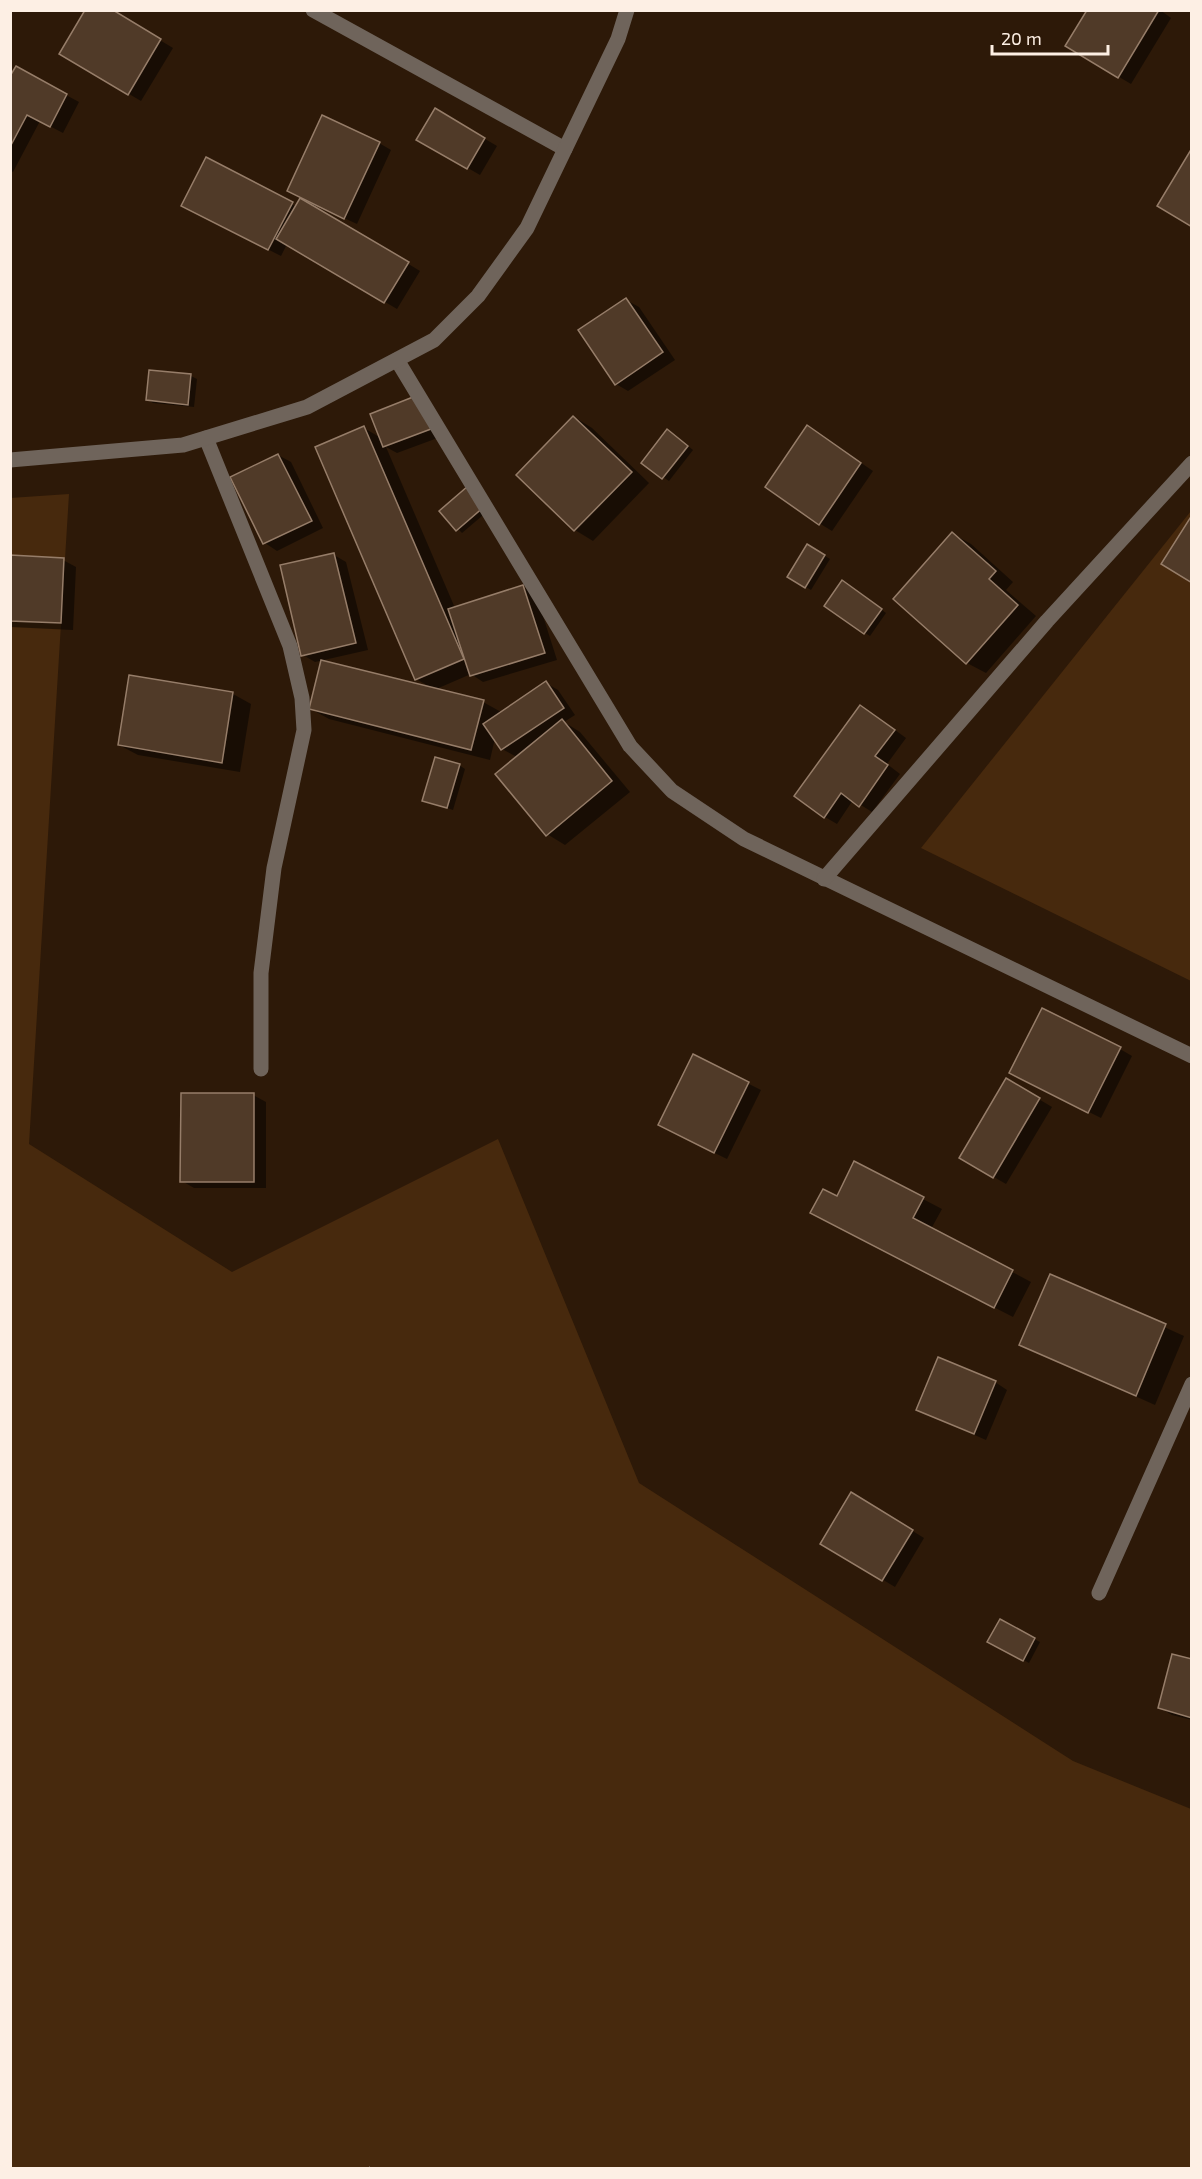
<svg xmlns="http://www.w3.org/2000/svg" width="1202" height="2179" font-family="'Exo 2',sans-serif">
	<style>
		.green { fill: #47290d }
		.shadow { fill: #0007 }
		.building { fill: #503a28; stroke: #967d69; stroke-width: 1.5 }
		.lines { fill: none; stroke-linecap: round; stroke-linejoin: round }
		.path { stroke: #6d5a4b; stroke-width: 4; stroke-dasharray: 3 4.5; stroke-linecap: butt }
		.minor { stroke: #6f645b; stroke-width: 15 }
		.tertiary { stroke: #6f645b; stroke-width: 15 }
	</style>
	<rect width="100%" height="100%" fill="#2d1908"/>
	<g class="green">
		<path d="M69 494 29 1144 232 1272 498 1139 639 1483 1073 1761 1191 1809 1192 2168H11L10 498Z"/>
		<path d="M1191 511V981L921 848Z"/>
	</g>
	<g class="shadow">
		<path d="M110 10 173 48 141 101 61 54Z"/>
		<path d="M1089 10H1160L1171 18 1131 84 1067 46Z"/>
		<path d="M16 68 79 102 63 133 40 121 13 172 10 170V79Z"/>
		<path d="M436 110 497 146 480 175 418 139Z"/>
		<path d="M379 143 391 150 357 224 316 205 315 207 420 271 397 309 287 244 281 256 195 212 206 159 297 207 302 199 288 191Z"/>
		<path d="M626 300 639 307 675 360 628 391 616 384Z"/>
		<path d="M150 372 191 376 197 379 194 407 153 403 147 399Z"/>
		<path d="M418 397 443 436 397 453 386 447 455 608 523 587 536 594 557 660 483 682 471 674 434 690 483 702 503 713 546 683 558 690 575 715 564 722 580 732 630 792 565 845 547 834 517 757 502 749 495 738 490 760 329 719 311 709 432 688 416 679 364 428 381 438Z"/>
		<path d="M574 417 592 428 649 483 593 541 575 530Z"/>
		<path d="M673 434 693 450 669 481 663 477Z"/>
		<path d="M820 435 873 471 832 531 819 523Z"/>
		<path d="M278 455 291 462 323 528 277 551 265 543 232 478Z"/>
		<path d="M489 510 462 533 441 511Z"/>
		<path d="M953 534 971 544 1013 582 1006 590 1036 616 986 673 967 663 895 599Z"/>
		<path d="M808 546 830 559 811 590 789 577Z"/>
		<path d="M334 555 346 562 368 650 315 662 303 655Z"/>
		<path d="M10 557 63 560 76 567 73 630 10 627Z"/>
		<path d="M848 585 886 613 870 636 865 633Z"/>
		<path d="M130 676 233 694 251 704 240 772 138 755 119 745Z"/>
		<path d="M873 714 906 738 887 764 900 774 872 812 853 800 837 824 825 817Z"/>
		<path d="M459 765 465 769 453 810 424 800Z"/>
		<path d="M1120 1049 1132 1056 1101 1118 1023 1079Z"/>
		<path d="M693 1056 761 1090 727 1159 672 1132Z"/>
		<path d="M1007 1080 1052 1107 1006 1184 961 1158Z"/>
		<path d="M253 1095 266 1102V1188H194L182 1181Z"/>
		<path d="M854 1163 942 1209 931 1229 1031 1282 1013 1317 830 1223 837 1198Z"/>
		<path d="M1051 1276 1184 1336 1155 1405 1021 1345Z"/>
		<path d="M995 1382 1007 1390 986 1440 918 1410Z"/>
		<path d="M864 1501 924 1538 895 1587 822 1543Z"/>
		<path d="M1000 1621 1040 1642 1029 1663 989 1641Z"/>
		<path d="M1192 1661V1720L1172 1715 1159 1707Z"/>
	</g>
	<g class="building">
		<path d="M85 10H113L161 39 128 95 59 54Z"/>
		<path d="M1087 10H1159L1118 78 1065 46Z"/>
		<path d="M16 66 67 94 50 127 27 115 10 147V76Z"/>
		<path d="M435 108 485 138 467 169 416 140Z"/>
		<path d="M322 115 380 142 344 219 287 191Z"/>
		<path d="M1192 148V227L1157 206Z"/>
		<path d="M206 157 293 202 268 250 181 206Z"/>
		<path d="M300 198 409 262 384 303 276 239Z"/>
		<path d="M626 298 663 352 615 385 578 330Z"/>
		<path d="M149 370 191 374 188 405 146 400Z"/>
		<path d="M418 395 431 429 383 447 370 414Z"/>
		<path d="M573 416 632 472 574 531 516 475Z"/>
		<path d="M807 425 861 463 819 525 765 487Z"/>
		<path d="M364 426 464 659 415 680 315 447Z"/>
		<path d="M667 429 688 446 662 479 641 463Z"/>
		<path d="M278 454 312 521 263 544 230 477Z"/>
		<path d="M468 486 485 506 456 531 439 511Z"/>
		<path d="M1192 515V583L1161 564Z"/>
		<path d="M952 532 996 571 989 579 1018 605 966 664 893 599Z"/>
		<path d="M807 544 825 555 805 588 787 577Z"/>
		<path d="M334 553 356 643 301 656 280 565Z"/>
		<path d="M10 555 64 558 61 623 10 621Z"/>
		<path d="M842 580 882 609 864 634 824 606Z"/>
		<path d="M523 585 545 653 470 676 448 609Z"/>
		<path d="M321 660 484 700 471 750 309 709Z"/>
		<path d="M129 675 233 692 222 763 118 745Z"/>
		<path d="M546 681 564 708 501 750 483 724Z"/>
		<path d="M860 705 895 730 875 756 888 765 859 807 841 793 824 818 794 796Z"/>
		<path d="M562 719 612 781 546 836 495 774Z"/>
		<path d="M435 757 460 764 447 808 422 801Z"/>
		<path d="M1042 1008 1121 1047 1088 1113 1009 1073Z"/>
		<path d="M693 1054 749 1082 714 1153 658 1125Z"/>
		<path d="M1006 1078 1040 1098 993 1178 959 1158Z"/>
		<path d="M181 1093H254V1182H180Z"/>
		<path d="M854 1161 924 1197 913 1218 1013 1270 994 1308 810 1213 823 1189 837 1196Z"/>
		<path d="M1050 1274 1166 1324 1136 1396 1019 1345Z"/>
		<path d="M938 1357 996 1381 974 1434 916 1410Z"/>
		<path d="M851 1492 913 1530 882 1581 820 1544Z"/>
		<path d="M1000 1619 1035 1638 1023 1661 987 1642Z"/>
		<path d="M1172 1654 1192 1659V1718L1158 1708Z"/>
	</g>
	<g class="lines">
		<path class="path" d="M369 2168H370"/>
		<g class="minor">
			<path d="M313 10 565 149"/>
			<path d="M397 360 630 746 672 791 744 839 1192 1056"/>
			<path d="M206 438 290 646 302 698 304 730 274 868 261 973V1069"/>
			<path d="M824 879 1047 621 1192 463"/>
			<path d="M1099 1593 1192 1384"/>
		</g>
		<path class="tertiary" d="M10 460 183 445 307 407 434 340 478 296 527 228 618 39 627 10"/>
	</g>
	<rect width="1202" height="2179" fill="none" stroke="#fdefe4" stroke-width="24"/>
	<path d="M992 45v9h116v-9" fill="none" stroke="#fdefe4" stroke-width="3"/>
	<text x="1001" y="45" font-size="18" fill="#fdefe4" stroke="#2d1908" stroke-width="4.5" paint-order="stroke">20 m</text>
</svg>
